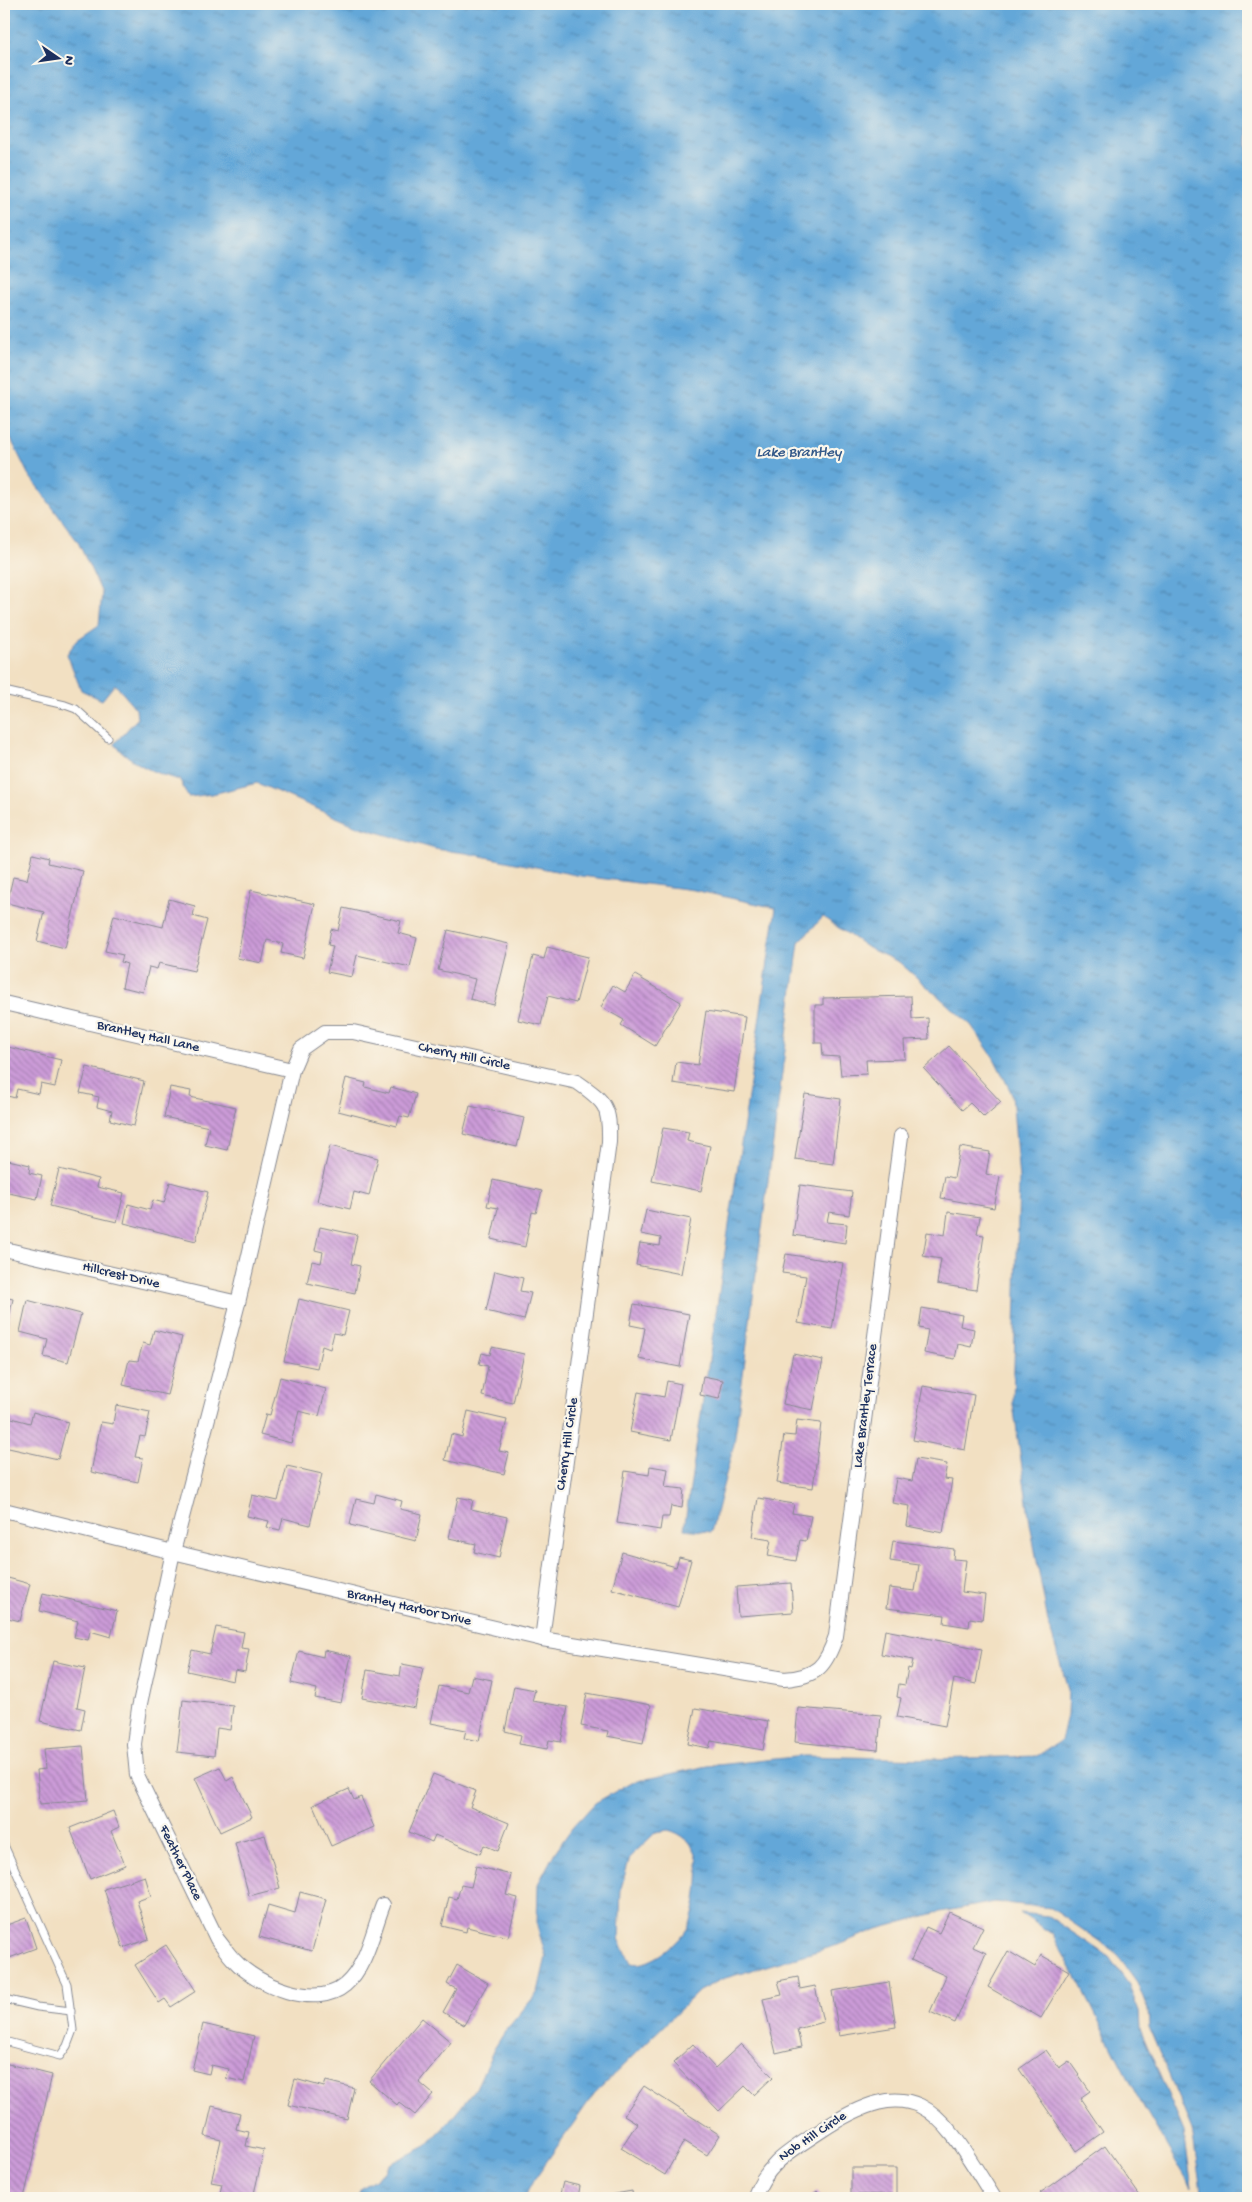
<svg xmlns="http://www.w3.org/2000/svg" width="1252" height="2202" font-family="'Gochi Hand',sans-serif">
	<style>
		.water { fill: url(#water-ripples); stroke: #3f6b9b; fill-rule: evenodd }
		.building { fill: url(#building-back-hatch) }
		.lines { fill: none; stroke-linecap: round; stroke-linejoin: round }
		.service-casing { stroke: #868890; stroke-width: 9 }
		.minor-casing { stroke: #868890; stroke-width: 16 }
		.service { stroke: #fff; stroke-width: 7 }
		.minor { stroke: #fff; stroke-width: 14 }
		.labels { text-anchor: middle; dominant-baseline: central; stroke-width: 4.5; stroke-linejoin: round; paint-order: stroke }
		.street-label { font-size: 14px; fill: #1b2f5e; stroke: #fbf7ec }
		.water-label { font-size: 15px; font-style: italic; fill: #345989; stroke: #fbf7ec }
	</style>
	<defs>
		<pattern id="water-ripples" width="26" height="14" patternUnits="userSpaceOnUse" patternTransform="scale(1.25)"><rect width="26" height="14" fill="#63a7d8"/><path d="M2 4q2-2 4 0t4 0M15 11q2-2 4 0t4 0" fill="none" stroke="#5188b2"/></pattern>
		<pattern id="building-back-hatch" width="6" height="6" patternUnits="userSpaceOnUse" patternTransform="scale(1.25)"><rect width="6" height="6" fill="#cc9bd8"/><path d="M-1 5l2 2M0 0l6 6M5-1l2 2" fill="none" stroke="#a57fb2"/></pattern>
	</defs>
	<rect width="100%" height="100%" fill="#fbf7ec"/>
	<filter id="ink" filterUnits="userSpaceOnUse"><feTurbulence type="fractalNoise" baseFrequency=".02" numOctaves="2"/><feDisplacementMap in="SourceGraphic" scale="10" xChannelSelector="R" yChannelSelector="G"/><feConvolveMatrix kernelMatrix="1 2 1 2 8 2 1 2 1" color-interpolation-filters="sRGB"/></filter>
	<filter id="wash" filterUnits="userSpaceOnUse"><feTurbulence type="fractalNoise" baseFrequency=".0096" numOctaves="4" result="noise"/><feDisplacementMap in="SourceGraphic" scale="20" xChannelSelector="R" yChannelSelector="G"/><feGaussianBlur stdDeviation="1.12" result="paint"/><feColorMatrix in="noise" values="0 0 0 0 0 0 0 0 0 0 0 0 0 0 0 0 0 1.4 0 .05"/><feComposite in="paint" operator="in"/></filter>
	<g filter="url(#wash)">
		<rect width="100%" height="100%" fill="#f2e0c2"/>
		<g class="water">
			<path d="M4 4H1248V2198H1202L1192 2130 1149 2027 1148 2010 1137 1982 1115 1952 1051 1908 995 1902 935 1913 877 1929 838 1945 722 1979 699 1991 594 2094 533 2181 524 2198H357L361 2188 385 2172 390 2164 426 2146 449 2122 476 2088 494 2049 506 2030 538 1992 546 1957 537 1925 538 1884 555 1852 572 1828 595 1803 632 1782 708 1766 804 1756 931 1759 1037 1756 1061 1741 1067 1715 1068 1689 1048 1622 1030 1523 1013 1404 1019 1180 1012 1094 994 1058 971 1025 899 962 868 948 823 917 799 942 734 1444 711 1532 684 1529 776 908 694 890 581 876 466 853 435 849 357 826 257 783 212 794 188 797 180 780C154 774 132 763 114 744L137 719 136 709 115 684 102 700 81 690 67 654 77 640 99 625 102 593 78 542 28 474 4 425ZM668 1830C681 1833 694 1843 697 1857 701 1873 696 1916 687 1929 677 1945 649 1968 631 1963L619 1939 621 1888 630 1857 656 1832Z"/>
			<path d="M1020 1913 1048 1916 1109 1957 1129 1985 1139 2011 1140 2029 1184 2132 1192 2189 1136 2094 1082 1988 1052 1934Z"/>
		</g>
		<g id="blocks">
			<g class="building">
				<path d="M33 854 49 858 48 863 83 871 65 948 37 941 44 912 7 903 13 877 27 880Z"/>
				<path d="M251 890 315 904 303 958 281 953 283 944 267 940 262 963 237 958Z"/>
				<path d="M169 899 195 906 193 916 207 920 194 971 159 963 157 969 149 967 143 992 122 987 127 964 121 962 123 955 105 951 114 915 163 927Z"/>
				<path d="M343 908 401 921 398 933 417 938 410 967 357 955 352 977 327 972 333 946 328 945 331 929 338 931Z"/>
				<path d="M448 930 509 944 494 1005 470 999 475 979 438 970Z"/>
				<path d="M547 947 588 957 576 1003 548 996 541 1025 518 1020 533 956 544 959Z"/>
				<path d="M635 975 681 1002 655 1046 621 1025 624 1020 601 1007 613 985 625 992Z"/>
				<path d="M911 996 912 1019 928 1018 929 1039 904 1040 905 1059 866 1060 867 1074 841 1075 839 1057 823 1056 822 1043H815V1005H823V998Z"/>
				<path d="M706 1011 745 1017 734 1092 673 1083 676 1062 698 1065Z"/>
				<path d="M4 1046 61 1060 55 1087 41 1084 39 1094 17 1089 15 1098 4 1095Z"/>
				<path d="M949 1046 1001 1102 984 1117 970 1103 962 1110 924 1069Z"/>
				<path d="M87 1067 144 1081 134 1126 110 1120 112 1111 97 1107 99 1097 80 1093Z"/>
				<path d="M346 1078 366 1083 365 1087 389 1093 391 1087 416 1094 409 1118 400 1116 397 1126 338 1111Z"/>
				<path d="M170 1087 191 1091 190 1097 236 1107 227 1150 205 1145 209 1127 164 1117Z"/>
				<path d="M805 1094 841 1099 833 1164 795 1159Z"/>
				<path d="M470 1106 524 1118 517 1147 463 1134Z"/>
				<path d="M663 1128 689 1132 687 1141 710 1146 701 1191 652 1181Z"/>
				<path d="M330 1146 378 1158 369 1196 354 1192 350 1209 317 1201Z"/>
				<path d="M960 1147 990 1152 986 1174 1000 1177 994 1208 941 1198 945 1176 954 1178Z"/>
				<path d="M4 1159 30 1165 29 1173 42 1176 37 1199 4 1192Z"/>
				<path d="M59 1169 99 1179 97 1187 124 1193 117 1222 50 1206Z"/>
				<path d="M493 1180 542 1191 536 1213 532 1212 525 1247 491 1239 498 1208 487 1206Z"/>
				<path d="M170 1182 208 1192 196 1241 124 1223 128 1204 150 1210 153 1200 164 1203Z"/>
				<path d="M800 1185 852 1192 849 1215 829 1212 827 1222 847 1224 845 1243 793 1235Z"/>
				<path d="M646 1210 691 1219 681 1274 636 1265 640 1243 660 1246 661 1238 641 1234Z"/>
				<path d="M948 1212 980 1217 977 1234 984 1235 976 1290 937 1284 941 1259 923 1256 927 1232 945 1235Z"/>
				<path d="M320 1227 357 1235 351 1264 360 1266 355 1293 307 1283 312 1261 321 1263 323 1252 315 1250Z"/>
				<path d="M786 1254 843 1263 832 1329 798 1323 806 1276 782 1273Z"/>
				<path d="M495 1271 523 1278 520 1291 531 1293 524 1320 486 1311Z"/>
				<path d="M4 1297 13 1299 5 1335H4Z"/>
				<path d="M299 1299 349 1311 343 1335 334 1333 330 1349 322 1346 317 1368 284 1361Z"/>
				<path d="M27 1300 81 1314 68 1362 43 1356 47 1339 20 1332Z"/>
				<path d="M634 1304 689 1314 680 1367 639 1359 645 1328 630 1325Z"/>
				<path d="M922 1308 962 1315 960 1326 974 1329 971 1347 958 1344 955 1359 924 1353 928 1330 919 1328Z"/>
				<path d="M154 1330 182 1337 167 1395 123 1385 129 1360 138 1361 143 1343 150 1345Z"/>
				<path d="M492 1347 524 1354 513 1403 482 1396 488 1366 479 1364 482 1353 490 1355Z"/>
				<path d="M793 1354 823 1360 813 1410 783 1404Z"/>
				<path d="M703 1376 723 1380 719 1399 700 1395Z"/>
				<path d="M280 1377 326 1389 319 1416 299 1411 291 1443 260 1435 266 1414 270 1415Z"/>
				<path d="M667 1381 681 1384 671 1440 630 1432 638 1392 664 1397Z"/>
				<path d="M923 1386 974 1395 965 1450 913 1440Z"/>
				<path d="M116 1405 150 1412 145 1437 140 1436 135 1457 143 1458 138 1482 91 1472 101 1422 113 1424Z"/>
				<path d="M468 1411 507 1420 499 1451 509 1453 504 1474 445 1460 451 1434 462 1437Z"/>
				<path d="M33 1412 68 1422 58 1459 4 1447V1416L30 1423Z"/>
				<path d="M797 1420 821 1423 813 1488 777 1483 784 1435 795 1436Z"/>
				<path d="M916 1459 947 1464 944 1479 952 1480 943 1533 907 1526 910 1506 892 1503 896 1478 912 1481Z"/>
				<path d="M287 1466 322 1474 310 1525 283 1518 280 1530 267 1527 269 1521 247 1516 252 1495 278 1501Z"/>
				<path d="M650 1466 668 1469 665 1487 684 1489 682 1508 671 1506 669 1517H662L660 1530 617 1523 625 1471 649 1475Z"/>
				<path d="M376 1494 402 1501 400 1509 422 1514 416 1541 350 1525 356 1499 374 1503Z"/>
				<path d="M458 1497 473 1500 471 1509 507 1517 499 1558 474 1552 476 1544 449 1538Z"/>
				<path d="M758 1498 794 1504 792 1513 811 1516 806 1541 800 1540 796 1561 768 1556 771 1540 752 1537Z"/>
				<path d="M893 1541 954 1549 953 1559 966 1560 962 1592 985 1595 982 1620 970 1618 969 1627 944 1623 945 1615 886 1608 889 1588 915 1591 919 1565 890 1561Z"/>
				<path d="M622 1552 676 1567 679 1557 691 1560 678 1607 612 1589Z"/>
				<path d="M8 1578 30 1584 20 1621 4 1617V1588Z"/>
				<path d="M791 1583 793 1612 738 1616 736 1587Z"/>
				<path d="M43 1593 117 1611 111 1637 90 1631 88 1640 74 1637 78 1621 39 1611Z"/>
				<path d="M216 1627 244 1632 241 1648 249 1649 245 1672 235 1670 233 1681 187 1671 192 1650 210 1654Z"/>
				<path d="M885 1630 982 1649 976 1684 954 1679 945 1726 897 1717 901 1698 897 1697 899 1684 905 1685 908 1668 911 1669 913 1660 881 1654Z"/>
				<path d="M324 1650 351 1656 341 1703 315 1698 317 1689 291 1683 299 1651 323 1657Z"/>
				<path d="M53 1661 85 1668 77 1707 85 1709 81 1730 40 1721Z"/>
				<path d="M402 1664 423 1668 415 1708 362 1698 367 1670 400 1676Z"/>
				<path d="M472 1676 492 1680 479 1741 464 1738 466 1730 431 1723 439 1686 468 1692Z"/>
				<path d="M514 1686 535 1690 532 1701 568 1707 561 1742 549 1740 547 1749 519 1744 521 1735 505 1731Z"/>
				<path d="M587 1693 651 1705 643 1743 607 1736 608 1731 581 1726Z"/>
				<path d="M183 1700 233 1706 230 1730 217 1728 214 1756 177 1752Z"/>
				<path d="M695 1708 768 1721 763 1750 711 1741 709 1748 688 1744Z"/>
				<path d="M798 1708 881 1715 878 1750 795 1742Z"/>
				<path d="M83 1746 88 1800 40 1804 37 1770 46 1769 44 1749Z"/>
				<path d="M220 1767 227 1781 233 1777 252 1817 220 1832 195 1778Z"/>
				<path d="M433 1774 476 1791 470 1807 509 1823 498 1851 484 1845 480 1854 435 1835 432 1842 409 1832Z"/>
				<path d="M349 1789 354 1800 361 1797 374 1827 331 1846 313 1805Z"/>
				<path d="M113 1811 119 1827 111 1831 125 1865 90 1879 70 1828Z"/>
				<path d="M265 1835 280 1888 249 1896 235 1843Z"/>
				<path d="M476 1866 511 1875 506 1895 518 1898 508 1937 467 1927 466 1932 442 1926 449 1897 457 1899 461 1885 471 1887Z"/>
				<path d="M145 1876 151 1896 137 1901 149 1939 123 1948 104 1889Z"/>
				<path d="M300 1892 326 1899 312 1951 259 1937 268 1905 295 1913Z"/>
				<path d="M949 1912 983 1927 973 1947 986 1953 955 2023 930 2012 946 1976 911 1960 926 1927 939 1933Z"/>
				<path d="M26 1918 36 1948 4 1960V1926Z"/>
				<path d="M166 1945 196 1991 171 2007 165 1999 159 2003 135 1965Z"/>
				<path d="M1008 1951 1035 1967 1041 1955 1069 1971 1041 2018 988 1987Z"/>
				<path d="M457 1965 488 1983 464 2025 443 2012 456 1989 447 1984Z"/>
				<path d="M798 1977 800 1989 815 1986 823 2022 797 2029 801 2047 776 2053 763 1999 782 1995 778 1981Z"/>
				<path d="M889 1982 896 2027 839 2036 832 1991Z"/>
				<path d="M422 2018 451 2042 419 2082 433 2094 415 2115 399 2102 397 2105 369 2081Z"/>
				<path d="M203 2024 254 2036 244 2082 226 2078 229 2069 211 2065 209 2074 192 2070Z"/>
				<path d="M693 2044 715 2068 741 2044 773 2077 754 2095 745 2086 719 2111 673 2063Z"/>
				<path d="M1046 2050 1059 2068 1069 2061 1090 2091 1080 2098 1103 2132 1076 2151 1019 2069Z"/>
				<path d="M4 2063 52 2075 24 2198 4 2195Z"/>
				<path d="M295 2079 324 2087 326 2081 354 2088 347 2119 288 2105Z"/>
				<path d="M644 2086 720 2135 707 2155 684 2141 665 2175 621 2148 637 2123 624 2115Z"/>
				<path d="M212 2106 240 2113 236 2129 249 2132 246 2146 264 2150 253 2198 219 2197 222 2184 211 2182 221 2140 205 2136Z"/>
				<path d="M1105 2146 1140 2196 1137 2198H1087L1082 2192 1073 2198H1044L1040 2193Z"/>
				<path d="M851 2168H896V2194L851 2195Z"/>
				<path d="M563 2182 580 2186 578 2198H559Z"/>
				<path d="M632 2191 633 2198H598V2197Z"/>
				<path d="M817 2191 823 2198H809Z"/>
			</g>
		</g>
	</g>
	<g filter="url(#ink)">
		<use href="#blocks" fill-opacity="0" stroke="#868890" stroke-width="1"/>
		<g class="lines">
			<g class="service-casing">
				<g id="service">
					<path d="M4 691 65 705 76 709 108 738"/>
					<path d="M4 1845 67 1984 73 2030 67 2046 60 2056 4 2041"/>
					<path d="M4 1999 38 2007 71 2011"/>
				</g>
			</g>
			<g class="minor-casing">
				<g id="minor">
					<path d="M4 1003 292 1070"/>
					<path d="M4 1249 238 1303"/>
					<path d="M4 1510 173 1552 542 1639 784 1679C817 1677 826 1666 836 1636L901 1136"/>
					<path d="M383 1905C373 1930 367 1966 345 1985 316 2010 257 1985 234 1960 228 1954 223 1946 217 1939L137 1775 134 1744 139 1708 173 1552 238 1303 292 1070 301 1049 325 1032H353L577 1082C606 1102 610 1107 609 1142L542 1639"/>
					<path d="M754 2198C767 2163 789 2152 819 2132 920 2064 942 2115 994 2198"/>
				</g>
			</g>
			<use href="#service" class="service"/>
			<use href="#minor" class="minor"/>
		</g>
	</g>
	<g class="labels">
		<g class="street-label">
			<text transform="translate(148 1037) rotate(13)">Brantley Hall Lane</text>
			<text transform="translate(464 1057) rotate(12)">Cherry Hill Circle</text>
			<text transform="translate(121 1276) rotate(13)">Hillcrest Drive</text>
			<text transform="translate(866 1406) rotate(-83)">Lake Brantley Terrace</text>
			<text transform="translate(568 1444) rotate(-82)">Cherry Hill Circle</text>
			<text transform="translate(409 1608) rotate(13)">Brantley Harbor Drive</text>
			<text transform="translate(180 1863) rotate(64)">Feather Place</text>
			<text transform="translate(813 2137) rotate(-34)">Nob Hill Circle</text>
		</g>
		<g class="water-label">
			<text x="799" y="453">Lake Brantley</text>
		</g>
	</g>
	<rect width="1252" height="2202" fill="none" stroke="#fbf7ec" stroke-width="20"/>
	<g transform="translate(58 58) rotate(103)" stroke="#fbf7ec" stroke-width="4" paint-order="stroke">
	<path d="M0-4L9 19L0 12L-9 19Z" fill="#1b2f5e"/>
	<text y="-8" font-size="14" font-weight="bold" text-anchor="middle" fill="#1b2f5e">N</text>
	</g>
</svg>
